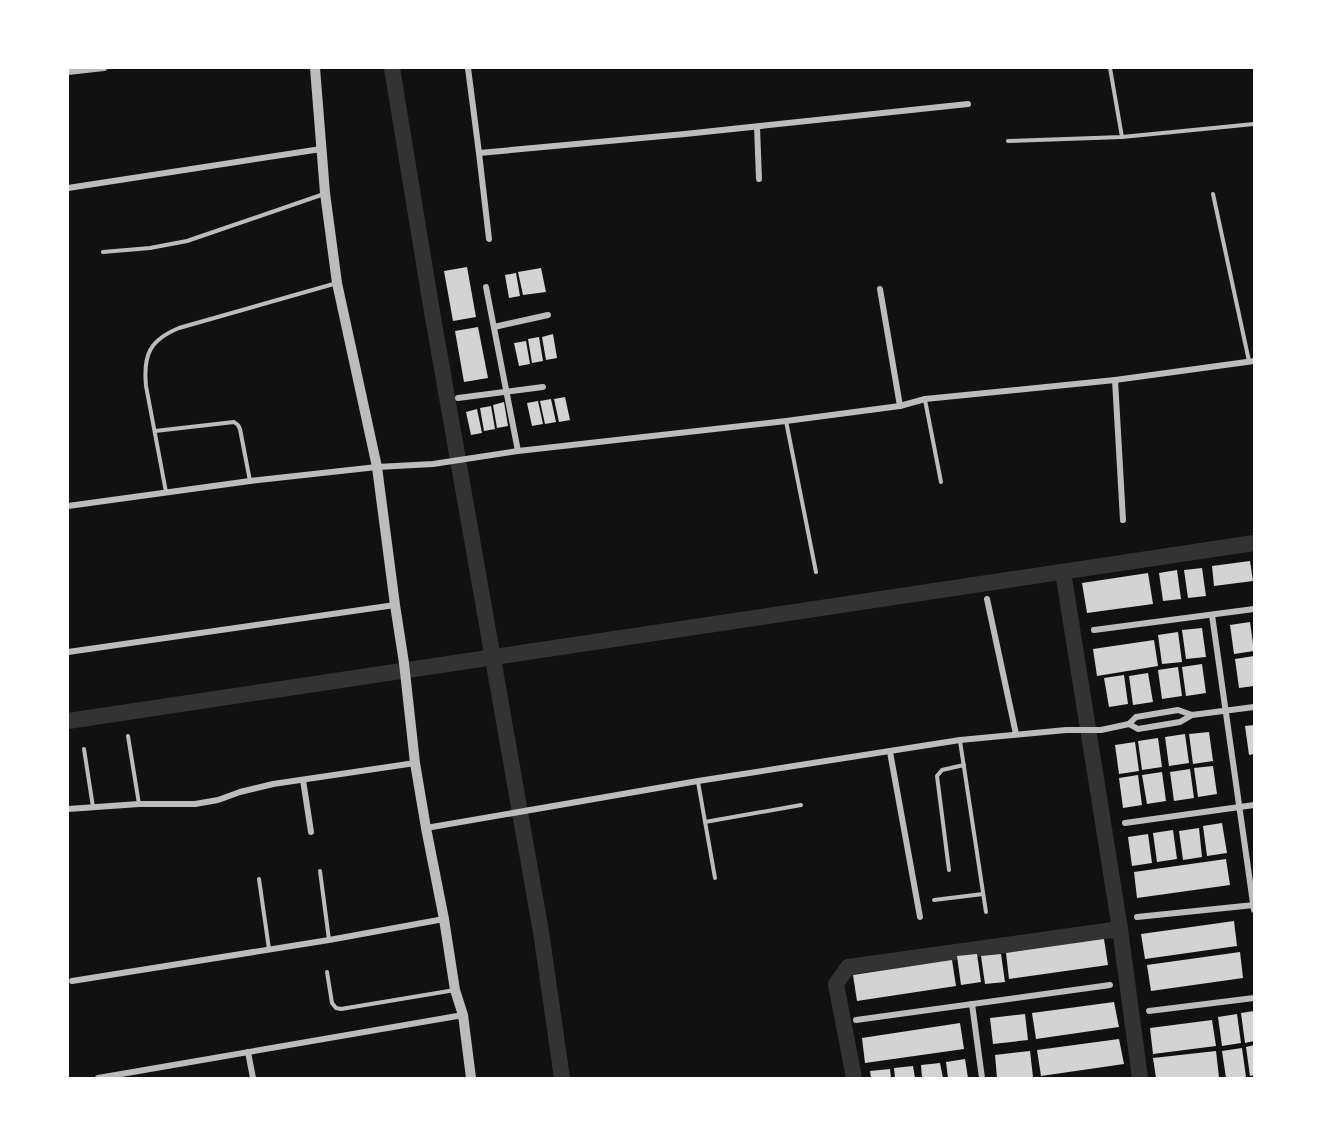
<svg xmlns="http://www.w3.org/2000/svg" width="1322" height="1146" font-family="'Times New Roman',serif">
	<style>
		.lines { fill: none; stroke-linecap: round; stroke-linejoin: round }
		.canal { stroke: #333; stroke-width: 16 }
		.building { fill: #d3d3d3 }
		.service { stroke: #bcbcbc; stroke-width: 4 }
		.minor { stroke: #bcbcbc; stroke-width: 6 }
		.tertiary { stroke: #bcbcbc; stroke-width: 10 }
	</style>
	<rect width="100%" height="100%" fill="#111"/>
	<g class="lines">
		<g class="canal">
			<path d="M392 68 431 306 541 932 562 1078"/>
			<path d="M1063 572 1120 929 1140 1078"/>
			<path d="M68 721 1254 543"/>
			<path d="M854 1078 836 984 848 967 1120 929"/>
		</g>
	</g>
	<g class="building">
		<path d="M467 267 476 317 453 321 444 271Z"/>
		<path d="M541 268 546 292 523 295 518 272Z"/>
		<path d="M516 273 520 296 509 298 505 275Z"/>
		<path d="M478 327 488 378 464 382 455 331Z"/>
		<path d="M553 334 557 358 546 360 542 337Z"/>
		<path d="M539 337 543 361 532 363 528 339Z"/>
		<path d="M526 341 530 364 519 366 514 343Z"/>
		<path d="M565 397 570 420 559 422 554 399Z"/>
		<path d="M551 399 556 422 545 424 540 401Z"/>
		<path d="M538 401 543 424 532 426 527 403Z"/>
		<path d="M504 402 508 426 497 428 493 405Z"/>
		<path d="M491 406 495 429 484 431 480 408Z"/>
		<path d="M477 409 482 433 471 435 466 412Z"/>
		<path d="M1250 561 1253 581 1214 586 1212 566Z"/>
		<path d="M1202 568 1206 596 1188 598 1184 570Z"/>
		<path d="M1177 570 1181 599 1163 601 1159 573Z"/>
		<path d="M1148 573 1153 604 1087 613 1082 583Z"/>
		<path d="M1250 622 1254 651 1234 654 1230 625Z"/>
		<path d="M1202 628 1206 657 1186 659 1182 630Z"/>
		<path d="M1178 632 1182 662 1162 664 1158 635Z"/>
		<path d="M1154 640 1158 666 1097 676 1093 649Z"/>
		<path d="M1254 656V686L1239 688 1235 659Z"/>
		<path d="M1202 664 1206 693 1186 696 1182 667Z"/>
		<path d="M1178 667 1182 696 1162 699 1158 670Z"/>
		<path d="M1148 673 1153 702 1133 705 1129 676Z"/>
		<path d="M1124 675 1128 704 1109 707 1104 678Z"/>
		<path d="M1254 725V754L1249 755 1245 726Z"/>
		<path d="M1209 732 1213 761 1193 764 1189 734Z"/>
		<path d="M1185 734 1189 763 1169 766 1165 737Z"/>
		<path d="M1158 738 1162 767 1142 770 1138 741Z"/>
		<path d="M1135 742 1139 771 1119 774 1115 745Z"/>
		<path d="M1213 766 1217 794 1198 797 1194 768Z"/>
		<path d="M1190 769 1194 798 1174 801 1170 772Z"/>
		<path d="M1162 772 1166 801 1147 804 1142 775Z"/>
		<path d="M1138 775 1142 805 1123 808 1119 778Z"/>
		<path d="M1222 823 1227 853 1207 856 1203 826Z"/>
		<path d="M1199 828 1202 857 1183 860 1179 831Z"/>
		<path d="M1173 830 1177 859 1157 862 1153 833Z"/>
		<path d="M1148 834 1152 863 1132 866 1128 837Z"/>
		<path d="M1226 859 1230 885 1137 898 1134 872Z"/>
		<path d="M1234 921 1237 946 1145 959 1141 934Z"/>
		<path d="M1104 939 1108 965 1009 979 1006 953Z"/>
		<path d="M1240 952 1243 978 1151 991 1147 965Z"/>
		<path d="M977 954 981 982 961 985 957 956Z"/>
		<path d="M1001 954 1005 982 985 984 981 956Z"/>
		<path d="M952 960 956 986 857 1001 853 975Z"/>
		<path d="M1114 1002 1119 1027 1036 1039 1032 1013Z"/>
		<path d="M1254 1011V1041L1245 1043 1241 1013Z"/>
		<path d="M1025 1014 1028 1040 993 1044 990 1018Z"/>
		<path d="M1237 1014 1241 1043 1222 1046 1218 1017Z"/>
		<path d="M1212 1020 1216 1046 1153 1054 1150 1028Z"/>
		<path d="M960 1023 964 1049 865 1063 862 1038Z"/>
		<path d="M1119 1039 1124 1064 1041 1076 1037 1050Z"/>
		<path d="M1254 1045V1075L1250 1076 1246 1047Z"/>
		<path d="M1242 1048 1246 1077 1226 1078 1222 1051Z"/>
		<path d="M1030 1051 1033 1077 997 1078 995 1055Z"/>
		<path d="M1216 1051 1219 1077 1209 1078H1156L1153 1058Z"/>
		<path d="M965 1059 968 1078H948L946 1062Z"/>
		<path d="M940 1063 943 1078H922L921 1065Z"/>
		<path d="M913 1066 915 1078H895L894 1068Z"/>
		<path d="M890 1069 891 1078H871L870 1071Z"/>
	</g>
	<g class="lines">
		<g class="service">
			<path d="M1110 68 1122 137"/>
			<path d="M1008 141 1122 137 1254 124"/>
			<path d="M1213 194 1249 361"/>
			<path d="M103 252 150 248 187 241 324 194"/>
			<path d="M925 400 941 482"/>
			<path d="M786 421 816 572"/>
			<path d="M155 431 234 422 238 425 240 429 250 481"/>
			<path d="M166 492 146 386C143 354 150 340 179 328L337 283"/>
			<path d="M128 736 139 804"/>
			<path d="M960 741 986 912"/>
			<path d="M84 749 93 807"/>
			<path d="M698 782 715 878"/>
			<path d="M705 822 801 805"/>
			<path d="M949 870 937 776 942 770 964 765"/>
			<path d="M320 871 329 940"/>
			<path d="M259 879 269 949"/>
			<path d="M934 900 983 894"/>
			<path d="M327 972 332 1003 336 1008 341 1009 455 990"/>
		</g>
		<g class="minor">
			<path d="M468 68 479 153 685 134 968 104"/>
			<path d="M68 72 104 68"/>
			<path d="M757 127 759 179"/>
			<path d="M479 153 489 239"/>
			<path d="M68 188 321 149"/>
			<path d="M486 287 518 451"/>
			<path d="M880 289 900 406"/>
			<path d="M494 327 548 315"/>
			<path d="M1115 380 1123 520"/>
			<path d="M458 398 543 387"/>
			<path d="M68 506 250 481 377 467 433 464 518 451 786 421 900 406 925 399 1115 380 1254 361"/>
			<path d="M987 599 1016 734"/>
			<path d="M1212 615 1254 910"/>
			<path d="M1094 630 1254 609"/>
			<path d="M68 652 395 605"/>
			<path d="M1129 724 1138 729 1180 722 1192 715"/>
			<path d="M890 752 920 917"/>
			<path d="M303 780 311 832"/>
			<path d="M68 809 139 804H195L218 800 240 792 273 784 415 763"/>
			<path d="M1125 823 1254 805"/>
			<path d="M426 828 698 781 960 740 1066 730H1101L1129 724 1136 717 1178 710 1192 715 1254 707"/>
			<path d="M1137 917 1254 905"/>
			<path d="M72 981 329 940 444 919"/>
			<path d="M972 1004 982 1078"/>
			<path d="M1149 1011 1254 998"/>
			<path d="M856 1020 1110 985"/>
			<path d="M248 1052 253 1078"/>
			<path d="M98 1078 463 1015"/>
		</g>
		<path class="tertiary" d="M315 68 325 193 337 283 377 467 395 605 404 663 415 763 426 828 444 919 455 990 463 1015 471 1078"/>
	</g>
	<rect width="1322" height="1146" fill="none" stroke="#ffffff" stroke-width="138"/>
</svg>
